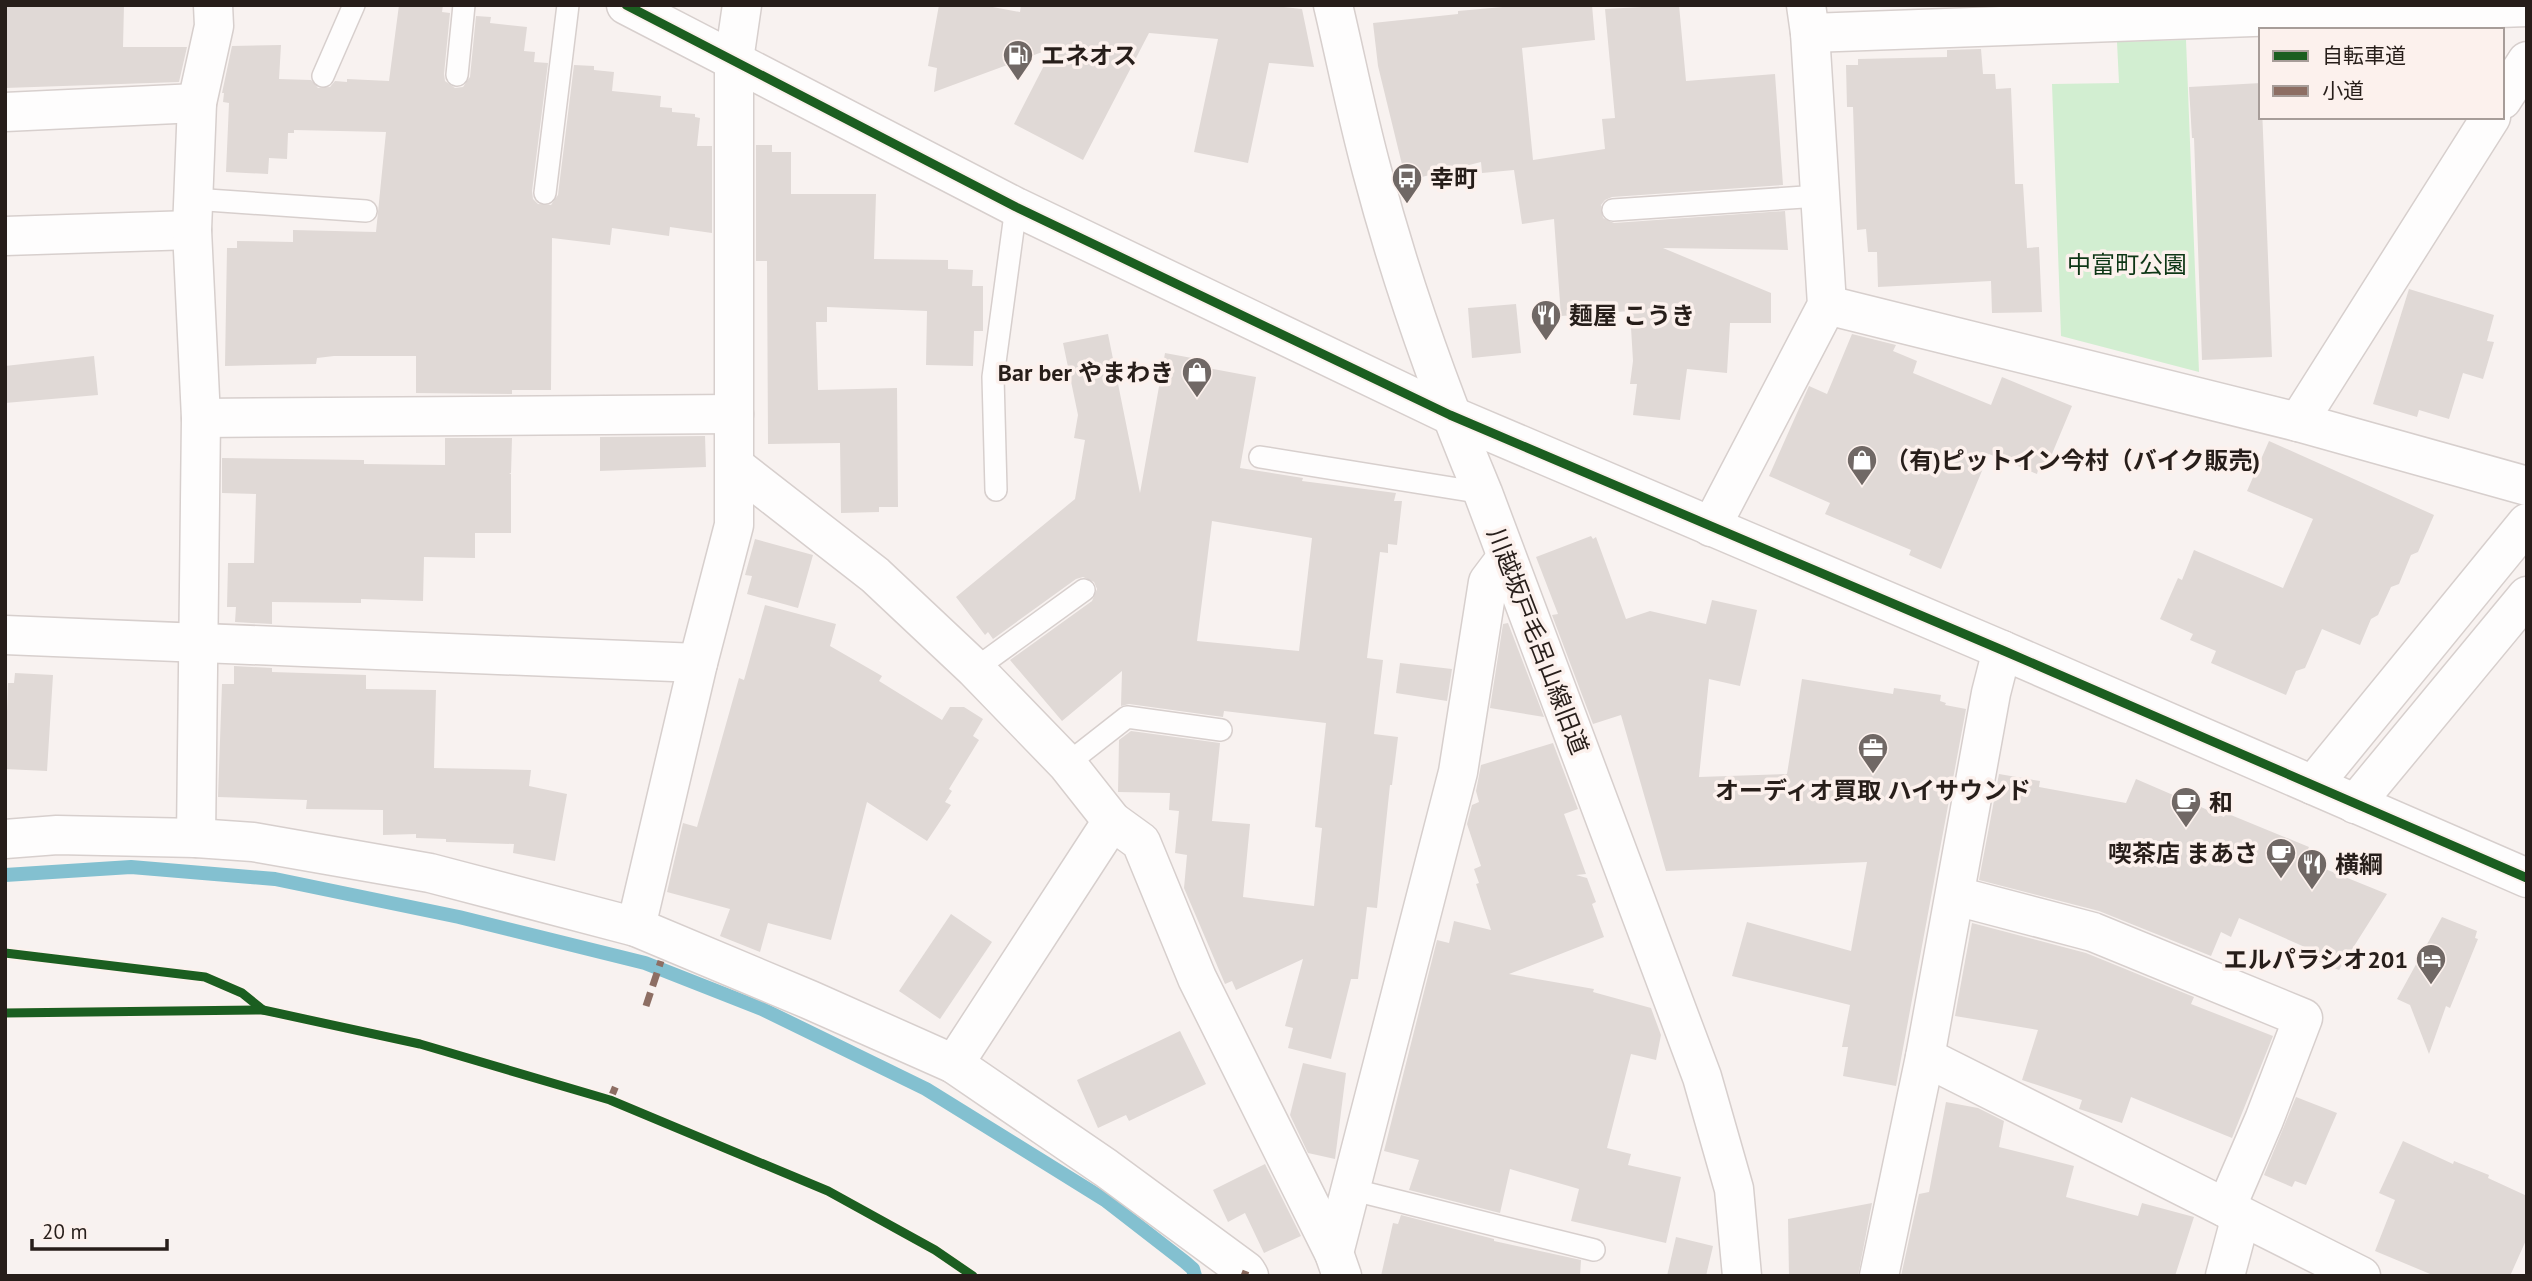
<svg xmlns="http://www.w3.org/2000/svg" width="2532" height="1281" font-family="'PT Sans','Noto Sans JP',sans-serif">
	<style>
		.green { fill: #d2eed1 }
		.lines { fill: none; stroke-linecap: round; stroke-linejoin: round }
		.stream { stroke: #83c0d0; stroke-width: 14 }
		.building { fill: #e0d9d6; fill-rule: evenodd }
		.service-casing { stroke: #d7cfcd; stroke-width: 24 }
		.minor-casing { stroke: #d7cfcd; stroke-width: 41 }
		.tertiary-casing { stroke: #d7cfcd; stroke-width: 41 }
		.service { stroke: #fefdfd; stroke-width: 21 }
		.minor { stroke: #fefdfd; stroke-width: 38 }
		.tertiary { stroke: #fefdfd; stroke-width: 38 }
		.quiet { stroke: #8d6e63; stroke-width: 7; stroke-dasharray: 14 7; stroke-linecap: butt }
		.cycleway-casing { stroke: #fcf1ed; stroke-width: 13 }
		.cycleway { stroke: #1b5e20; stroke-width: 9 }
		.labels { text-anchor: middle; dominant-baseline: central; stroke-width: 7; stroke-linejoin: round; paint-order: stroke }
		.poi-label { font-size: 24px; font-weight: bold; fill: #271e1a; stroke: #fcf1ed; text-anchor: start }
		.park-label { font-size: 24px; fill: #0d3615; stroke: #fcf1ed }
		.street-label { font-size: 24px; fill: #271e1a; stroke: #fcf1ed }
	</style>
	<rect width="100%" height="100%" fill="#f8f2f0"/>
	<path class="green" d="M2186 40 2199 372 2061 336 2052 84 2119 83 2117 42Z"/>
	<g class="lines">
		<path class="stream" d="M5 875 131 867 275 879 459 917 645 963 762 1009 926 1089 1105 1200 1185 1262 1193 1269 1195 1276"/>
	</g>
	<g class="building">
		<path d="M5 5H124L123 47H187L179 82 5 88Z"/>
		<path d="M399 5H443L442 12 450 13 444 74 445 81 455 88 463 87 470 77 476 16 491 17 490 23 527 27 524 51 535 52 534 62 548 63 532 191 533 199 538 204 551 205 558 195 574 65 594 66V70L614 72 612 91 661 96 660 107 672 108V112L695 114V117L700 118 697 146H712V233L670 227 669 236 612 228 610 245 552 238 551 390H512V394L416 393V356H334L317 358 316 364 225 366 227 248H237V241L293 242V230L376 232 386 132 294 130V133H288L287 159 269 158 268 174 226 172 229 103 223 102 224 93H222L232 46 281 45 279 79 311 80 318 88 330 87 335 81 347 82V79L389 81Z"/>
		<path d="M939 5H982L1020 12 1021 5H1265L1302 9 1314 67 1269 63 1248 163 1194 152 1218 39 1149 33 1083 160 1014 124 1053 48 934 92 937 68 928 66Z"/>
		<path d="M1525 5H1592L1595 40 1522 48 1533 160 1605 149 1602 119 1615 118 1605 9 1679 5 1686 81 1775 74 1783 185 1612 197 1605 200 1601 205 1603 218 1614 223 1785 211 1788 250 1663 248 1771 293V323H1730L1727 373 1687 369 1680 420 1633 415 1637 384H1630L1633 361 1630 311 1561 316 1554 219 1522 224 1514 170 1482 173 1481 162 1406 181 1378 66 1373 23 1458 14V11Z"/>
		<path d="M1981 49 1983 74H1995L1996 89 2011 88 2015 184H2023L2027 248 2039 247 2042 312 1992 313 1991 281 1878 287 1877 252H1868L1866 229 1857 230 1853 107H1847L1846 65H1858V59L1947 57V50Z"/>
		<path d="M2261 83 2272 357 2202 360 2194 138H2192L2189 87Z"/>
		<path d="M756 145H772V152H791V194H876L874 259 948 260V269L973 270 972 286H983V331H974L973 366 926 365 927 311 827 307V322H816L818 390 897 388 898 507H879V512L841 513 840 443 768 444 767 261H756Z"/>
		<path d="M2409 289 2494 315 2487 341 2494 342 2483 379 2463 373 2449 419 2419 410 2417 417 2373 404Z"/>
		<path d="M1516 304 1521 353 1472 358 1468 308Z"/>
		<path d="M1108 334 1140 493 1165 353 1208 361V368L1256 377 1240 468 1303 478 1302 481 1396 493 1394 501H1402L1397 545 1388 544V553L1380 552 1367 658 1383 660 1374 734 1398 737 1392 785H1390L1377 908 1367 907 1358 979H1351L1331 1059 1288 1048 1293 1028 1285 1026 1303 959 1236 990 1232 981 1225 984 1184 888 1187 855 1175 853 1179 811 1169 810 1170 793 1118 792 1119 740 1131 731 1220 743 1212 821 1250 824 1243 897 1314 906 1322 828 1315 827 1326 723 1224 711 1223 717 1129 704 1121 706 1122 671 1062 721 1010 660 1092 601 1097 589 1094 582 1083 577 1076 579 993 639 988 632 985 635 956 597 1075 499 1085 440 1074 438 1078 415 1063 343ZM1212 521 1312 538 1299 651 1197 641Z"/>
		<path d="M1852 334 1896 345 1893 351 1917 361 1913 373 1991 405 2002 377 2072 406 2044 473 2038 470 2037 474 1989 454 1941 569 1909 555 1911 550 1825 514 1830 503 1769 476 1809 386 1827 394Z"/>
		<path d="M94 356 98 395 5 403V366Z"/>
		<path d="M705 436 706 467 600 471V437Z"/>
		<path d="M445 438H512L511 473H509L511 474V533H475V558L424 557 423 601 361 599V603L272 602V624L235 622 236 607H227L228 563H254L256 494 222 493V458L364 460V464L445 465Z"/>
		<path d="M2269 441 2434 515 2418 552 2411 555 2399 584 2391 587 2378 615 2371 619 2360 645 2322 629 2305 668 2296 671 2286 695 2211 663 2216 651 2190 640 2193 634 2160 619 2178 578 2182 580 2194 550 2283 588 2313 519 2247 491Z"/>
		<path d="M1591 536 1593 539 1596 537 1626 619 1650 611 1706 624 1712 600 1757 610 1740 686 1709 679 1699 777 1787 774 1802 679 1893 694 1894 688 1941 695 1940 701 1946 703 1945 705 1966 709 1896 1086 1843 1076 1848 1047H1842L1850 1005 1732 976 1747 922 1851 951 1867 862 1666 871 1621 715 1593 724 1552 615 1558 614 1536 557Z"/>
		<path d="M755 539 813 555 798 608 747 594 752 576 745 575Z"/>
		<path d="M765 605 836 624 830 646 882 676 879 681 942 720 950 707H964L983 719 973 736 979 740 949 789 952 791 945 802 951 805 927 841 867 802 831 940 768 923 760 952 720 936 730 909 667 892 683 823 697 827 739 678 744 680Z"/>
		<path d="M1508 623 1544 717 1490 708 1503 624Z"/>
		<path d="M1400 663 1452 669 1447 701 1396 693Z"/>
		<path d="M234 666 272 668V672L366 675V689L436 690 434 768 531 770 529 786 567 794 555 861 513 853 514 844 446 842V839L416 838V834L383 835V810L306 809 307 800 218 797 222 684H234Z"/>
		<path d="M15 673 53 675 47 771 5 769 8 683H14Z"/>
		<path d="M1553 743 1578 809 1564 814 1586 874 1576 875 1587 878 1596 902 1592 904 1604 937 1509 974 1594 989 1593 992 1651 1008 1661 1035 1656 1060 1631 1054 1607 1148 1631 1154 1628 1165 1681 1177 1666 1243 1571 1221 1579 1189 1510 1169 1500 1213 1409 1190 1419 1160 1384 1151 1437 940 1449 943 1454 921 1491 930 1476 884 1479 883 1474 869 1481 866 1467 824 1472 805 1479 802 1476 791 1481 765Z"/>
		<path d="M1999 774 2040 781 2039 787 2126 803 2136 779 2224 817 2226 813 2309 847 2303 860 2387 894 2339 970 2304 956 2307 948 2239 918 2231 937 2221 932 2211 956 2099 911 1979 880Z"/>
		<path d="M951 914 992 942 940 1019 899 991Z"/>
		<path d="M2442 917 2477 931 2475 938 2478 939 2450 1008 2446 1006 2429 1054 2410 1005 2397 999Z"/>
		<path d="M1972 923 2086 953 2194 997 2191 1004 2273 1036 2232 1138 2131 1097 2122 1123 2079 1109 2082 1100 2022 1080 2038 1030 1955 1016Z"/>
		<path d="M1180 1031 1206 1084 1129 1121 1126 1115 1098 1128 1077 1080Z"/>
		<path d="M1303 1063 1346 1073 1335 1159 1308 1153 1290 1115Z"/>
		<path d="M2296 1097 2337 1113 2306 1185 2295 1181 2292 1187 2264 1175Z"/>
		<path d="M1946 1102 1978 1108 2004 1121 1999 1147 2074 1166 2066 1197 2138 1216 2142 1203 2194 1217 2175 1276H1901L1919 1194 1929 1192Z"/>
		<path d="M2403 1141 2453 1164 2454 1161 2489 1175 2488 1178 2527 1196V1238L2510 1276H2435L2375 1251 2395 1200 2379 1193Z"/>
		<path d="M1265 1164 1301 1236 1264 1253 1245 1213 1228 1222 1213 1190Z"/>
		<path d="M1872 1203 1858 1276H1789L1788 1219Z"/>
		<path d="M1401 1215 1494 1239V1241L1581 1260 1580 1276H1381L1393 1223 1398 1224Z"/>
		<path d="M1676 1237 1713 1246 1706 1276H1667Z"/>
	</g>
	<g class="lines">
		<g class="service-casing">
			<g id="service">
				<path d="M457 75 464 5"/>
				<path d="M323 76 354 5"/>
				<path d="M545 193 568 5"/>
				<path d="M193 199 366 211"/>
				<path d="M1613 210 1819 196"/>
				<path d="M1260 457 1483 493"/>
				<path d="M996 490 993 377 1016 207"/>
				<path d="M975 669 1084 590"/>
				<path d="M1067 764 1127 717 1221 730"/>
				<path d="M1350 1189 1594 1250"/>
			</g>
		</g>
		<g class="minor-casing">
			<g id="minor">
				<path d="M1810 33 2527 7"/>
				<path d="M2502 100 2527 61"/>
				<path d="M5 112 197 103"/>
				<path d="M5 236 192 230"/>
				<path d="M1827 305 2298 422 2527 486"/>
				<path d="M201 418 734 414"/>
				<path d="M2298 422 2491 117"/>
				<path d="M735 466 875 575 975 669 1067 764 1112 821 1141 842 1197 978 1334 1253 1342 1276"/>
				<path d="M1711 527 1827 305 1810 33 1806 5"/>
				<path d="M5 635 698 663"/>
				<path d="M2313 785 2527 523"/>
				<path d="M2355 804 2527 596"/>
				<path d="M196 838 201 418 192 230 197 103 214 26 213 5"/>
				<path d="M5 839 57 835 196 838 253 842 430 873 636 927 810 1000 954 1064 1106 1168 1246 1271 1249 1276"/>
				<path d="M1956 896 2093 932 2303 1018 2264 1120 2226 1208"/>
				<path d="M636 927 698 663 734 525V60L742 5"/>
				<path d="M1925 1057 2361 1276"/>
				<path d="M954 1064 1112 821"/>
				<path d="M1334 1253 1458 772 1488 582 1506 558"/>
				<path d="M1879 1276 1925 1057 1991 693 2002 650"/>
				<path d="M2225 1276 2241 1216"/>
			</g>
		</g>
		<g class="tertiary-casing">
			<g id="tertiary">
				<path d="M626 5 1016 207 1450 415 2002 650 2527 878"/>
				<path d="M1333 5C1346 60 1357 116 1372 171 1401 281 1439 388 1483 493L1702 1077 1734 1189 1742 1276"/>
			</g>
		</g>
		<use href="#service" class="service"/>
		<use href="#minor" class="minor"/>
		<use href="#tertiary" class="tertiary"/>
		<g class="quiet">
			<path d="M646 1006 661 961"/>
			<path d="M610 1100 617 1083"/>
			<path d="M1244 1276 1246 1271"/>
		</g>
		<g class="cycleway-casing">
			<g id="cycleway">
				<path d="M626 5 1016 207 1450 415 2002 650 2527 878"/>
				<path d="M5 953 205 977 242 993 263 1010"/>
				<path d="M5 1013 263 1010 420 1044 610 1100 828 1191 935 1250 973 1276"/>
			</g>
		</g>
		<use href="#cycleway" class="cycleway"/>
	</g>
	<defs>
		<g id="fuel-pin" transform="scale(1.575)"><path d="M0 17L-7.5 6A9.5 9.5 0 1 1 7.5 6Z" fill="#706865" stroke="#fcf1ed"/><path d="M-5.5-6h7V0h2V4h1.3V-2.5L3-4.5l.8-.8L6-3V5H2.5V1h-1V6h-7ZM-4.2-4.7v3.2H.2V-4.7Z" fill="#fff"/></g>
		<g id="bus-pin" transform="scale(1.575)"><path d="M0 17L-7.5 6A9.5 9.5 0 1 1 7.5 6Z" fill="#706865" stroke="#fcf1ed"/><path d="M-5-6H5V4H4V6H2V4H-2V6H-4V4H-5ZM-3.5-4V0h7V-4ZM-3.5 1.2v1.5H-2V1.2ZM2 1.2v1.5H3.5V1.2Z" fill="#fff"/></g>
		<g id="restaurant-pin" transform="scale(1.575)"><path d="M0 17L-7.5 6A9.5 9.5 0 1 1 7.5 6Z" fill="#706865" stroke="#fcf1ed"/><path d="M-5-6h1v4h1v-4h1v4h1v-4h1v5L-1.5 .5V6h-2V.5L-5-1ZM5-6V6H3V1.5H1.5Q1.5-4 5-6Z" fill="#fff"/></g>
		<g id="shop-pin" transform="scale(1.575)"><path d="M0 17L-7.5 6A9.5 9.5 0 1 1 7.5 6Z" fill="#706865" stroke="#fcf1ed"/><path d="M-5-2.5h2.3a2.7 3.5 0 0 1 5.4 0H5L5.5 6h-11ZM-1.5-2.5h3a1.5 2.3 0 0 0-3 0Z" fill="#fff"/></g>
		<g id="office-pin" transform="scale(1.575)"><path d="M0 17L-7.5 6A9.5 9.5 0 1 1 7.5 6Z" fill="#706865" stroke="#fcf1ed"/><path d="M-6-3h4V-5.5h4V-3h4V5H-6ZM-1-4.5V-3h2v-1.5ZM-6 0V1H6V0Z" fill="#fff"/></g>
		<g id="cafe-pin" transform="scale(1.575)"><path d="M0 17L-7.5 6A9.5 9.5 0 1 1 7.5 6Z" fill="#706865" stroke="#fcf1ed"/><path d="M-5.5-4.5H6V0H3Q3 3.5 0 3.5H-2.5Q-5.5 3.5-5.5 0ZM3-3.2v2h1.7v-2ZM-6 4.5H4V6H-6Z" fill="#fff"/></g>
		<g id="hotel-pin" transform="scale(1.575)"><path d="M0 17L-7.5 6A9.5 9.5 0 1 1 7.5 6Z" fill="#706865" stroke="#fcf1ed"/><path d="M-6-4.5h1.5V1H6V5H4.5V3h-9V5H-6ZM-4 0a1.8 1.8 0 1 1 3.6 0ZM.5 0V-2.5h3Q6-2.5 6 0Z" fill="#fff"/></g>
	</defs>
	<g fill-rule="evenodd">
		<use href="#fuel-pin" x="1018" y="55"/>
		<use href="#bus-pin" x="1407" y="178"/>
		<use href="#restaurant-pin" x="1546" y="315"/>
		<use href="#shop-pin" x="1197" y="372"/>
		<use href="#shop-pin" x="1862" y="460"/>
		<use href="#office-pin" x="1873" y="748"/>
		<use href="#cafe-pin" x="2186" y="802"/>
		<use href="#cafe-pin" x="2281" y="853"/>
		<use href="#restaurant-pin" x="2312" y="864"/>
		<use href="#hotel-pin" x="2431" y="959"/>
	</g>
	<g class="labels">
		<g class="poi-label">
			<text x="1041" y="55">エネオス</text>
			<text x="1430" y="178">幸町</text>
			<text x="1569" y="315">麺屋 こうき</text>
			<text x="1174" y="372" text-anchor="end">Bar ber やまわき</text>
			<text x="1885" y="460">（有)ピットイン今村（バイク販売)</text>
			<text x="1873" y="790" text-anchor="middle">オーディオ買取 ハイサウンド</text>
			<text x="2209" y="802">和</text>
			<text x="2258" y="853" text-anchor="end">喫茶店 まあさ</text>
			<text x="2335" y="864">横綱</text>
			<text x="2408" y="959" text-anchor="end">エルパラシオ201</text>
		</g>
		<g class="park-label">
			<text x="2127" y="264">中富町公園</text>
		</g>
		<g class="street-label">
			<text transform="translate(1538 641) rotate(69)">川越坂戸毛呂山線旧道</text>
		</g>
	</g>
	<rect width="2532" height="1281" fill="none" stroke="#271e1a" stroke-width="14"/>
	<rect x="2259" y="28" width="245" height="91" fill="#fcf1ed" stroke="#a79d99" stroke-width="2"/>
	<rect x="2273" y="51" width="35" height="10" fill="#1b5e20" stroke="#a79d99" stroke-width="2"/>
	<text x="2322" y="63" font-size="21" fill="#271e1a">自転車道</text>
	<rect x="2273" y="86" width="35" height="10" fill="#8d6e63" stroke="#a79d99" stroke-width="2"/>
	<text x="2322" y="98" font-size="21" fill="#271e1a">小道</text>
	<path d="M32 1239v10h135v-10" fill="none" stroke="#271e1a" stroke-width="3.5"/>
	<text x="42" y="1239" font-size="21" fill="#271e1a" stroke="#fcf1ed" stroke-width="5" paint-order="stroke">20 m</text>
</svg>
